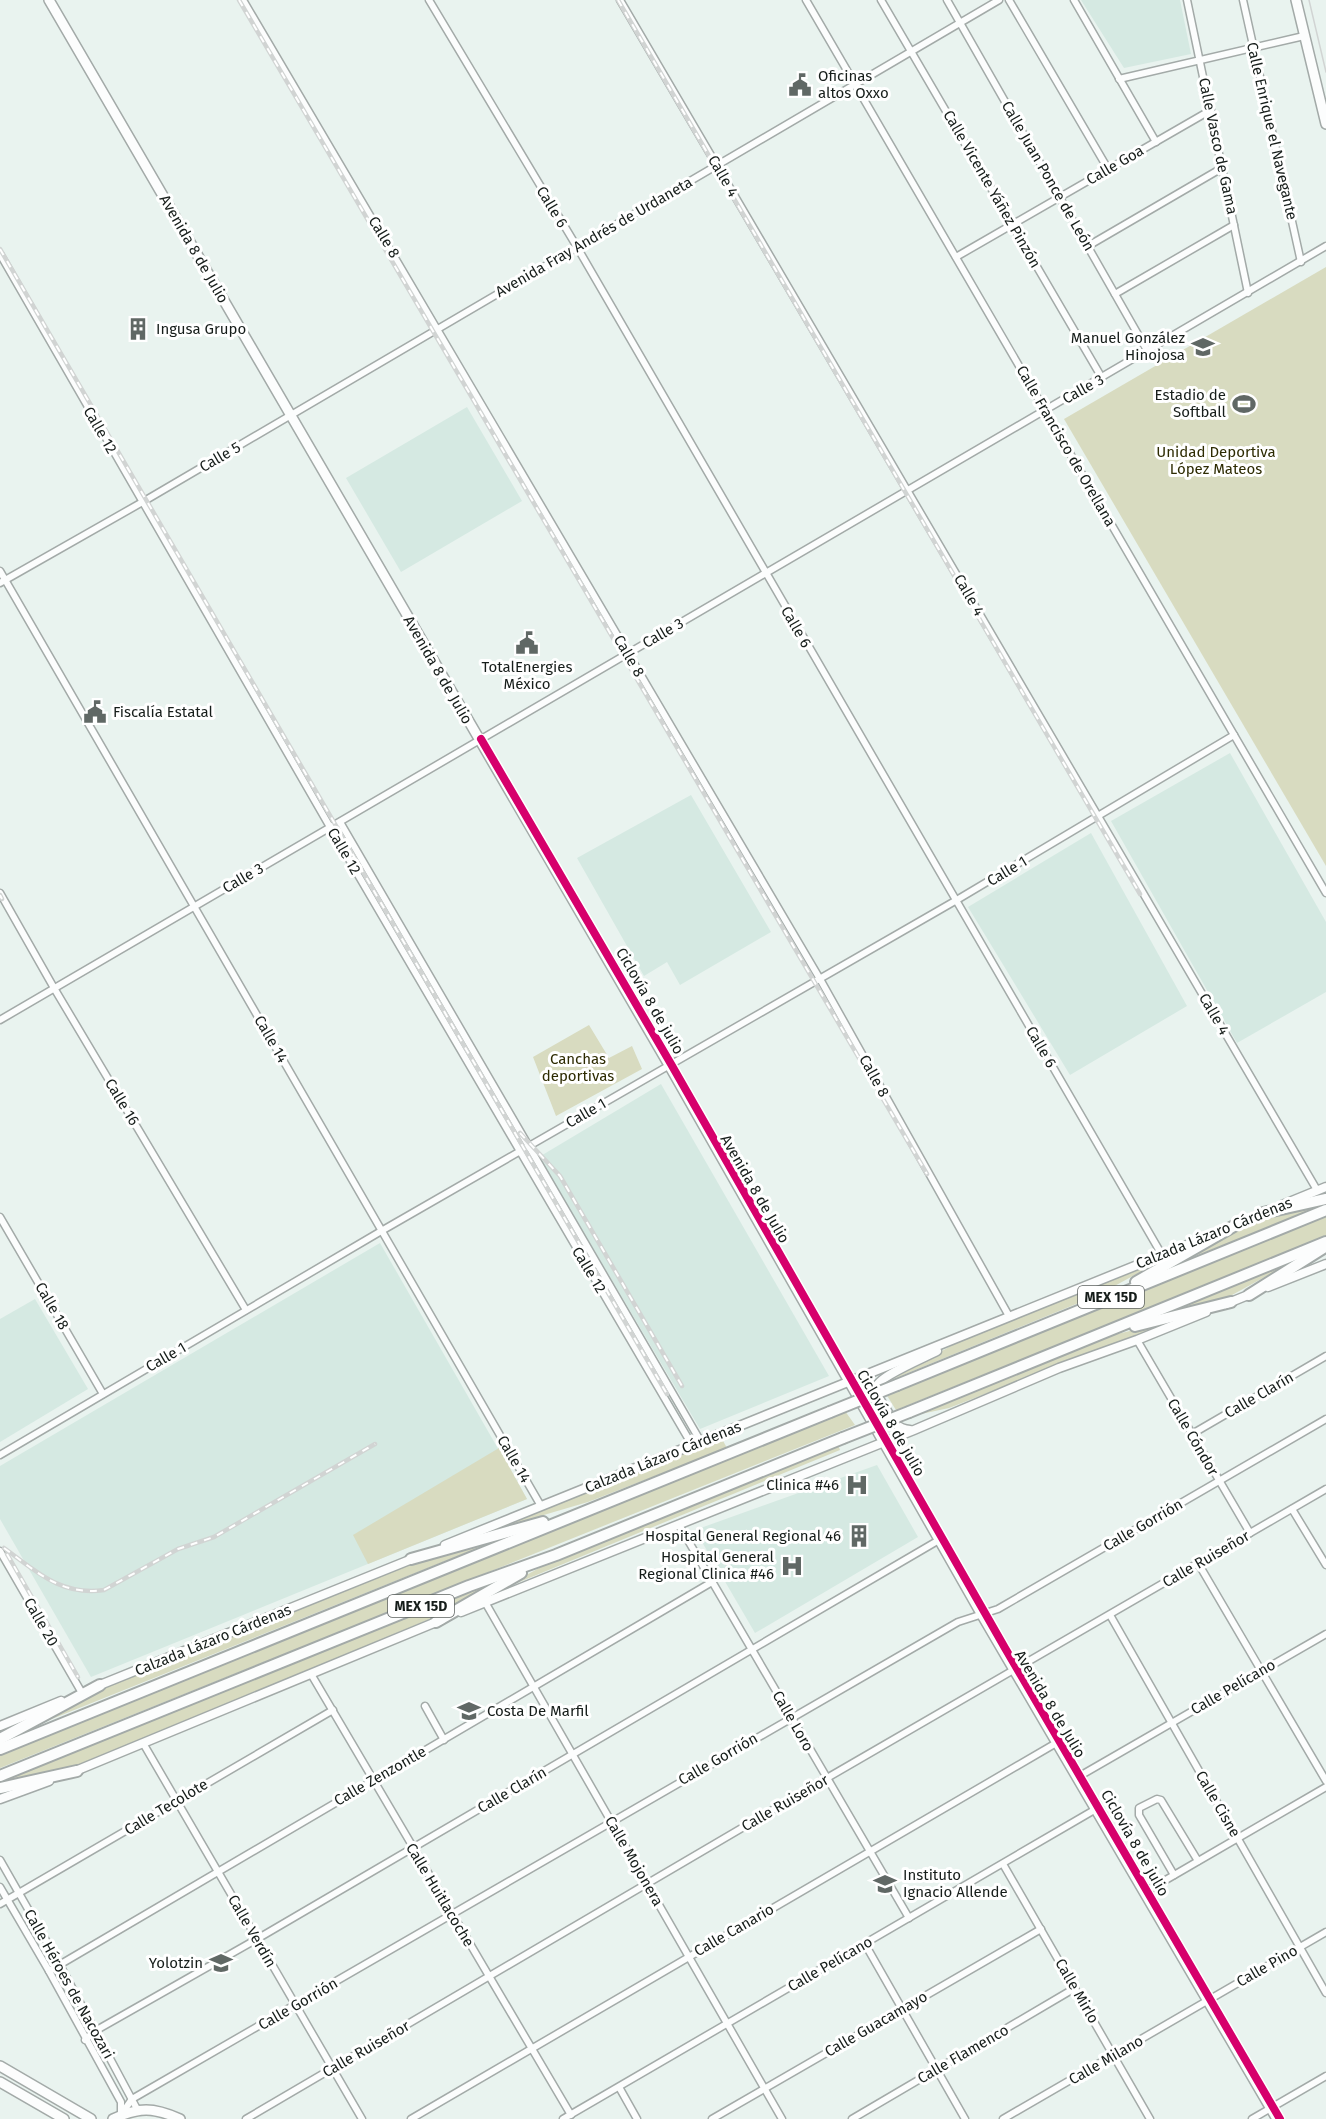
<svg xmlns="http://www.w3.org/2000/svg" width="1326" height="2119" font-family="'Fira Sans',sans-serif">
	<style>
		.built { fill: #d5e9e2 }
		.green { fill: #d8dbc0 }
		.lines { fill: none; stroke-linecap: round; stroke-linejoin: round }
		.minor-casing { stroke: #a3aaa8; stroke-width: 9 }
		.secondary-casing { stroke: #a3aaa8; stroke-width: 11 }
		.primary-casing { stroke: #a3aaa8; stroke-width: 12 }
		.motorway-casing { stroke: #a3aaa8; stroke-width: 14 }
		.minor { stroke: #fcfdfd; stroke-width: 6 }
		.secondary { stroke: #fcfdfd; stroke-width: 8 }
		.primary { stroke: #fcfdfd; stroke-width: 9 }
		.motorway { stroke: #fcfdfd; stroke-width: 10 }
		.tram { stroke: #d1d4d3; stroke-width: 1.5 }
		.rail-casing { stroke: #d1d4d3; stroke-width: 4.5 }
		.rail { stroke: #fff; stroke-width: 2; stroke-dasharray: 7; stroke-linecap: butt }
		.motorway-bridge-casing { stroke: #a3aaa8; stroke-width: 14; stroke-linecap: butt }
		.motorway-bridge { stroke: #fcfdfd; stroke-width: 10 }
		.cycleway-casing { stroke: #fff; stroke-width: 11 }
		.cycleway { stroke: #d6006c; stroke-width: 8 }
		.labels { text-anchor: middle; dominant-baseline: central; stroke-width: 6; stroke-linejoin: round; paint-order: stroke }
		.shield { fill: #fff; stroke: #5c615f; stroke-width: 1.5 }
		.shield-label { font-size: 14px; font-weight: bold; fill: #161d1a }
		.poi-label { font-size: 15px; fill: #161d1a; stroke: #fff; text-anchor: end }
		.street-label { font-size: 15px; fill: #161d1a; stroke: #fff }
		.park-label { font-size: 15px; fill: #2d2b02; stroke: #fff }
	</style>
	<rect width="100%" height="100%" fill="#e9f3ef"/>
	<g class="built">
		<path d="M1081 0H1180L1191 54 1124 68Z"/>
		<path d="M467 407 522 501 401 572 346 478Z"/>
		<path d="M1230 753 1326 922V992L1237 1043 1111 821Z"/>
		<path d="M691 795 771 932 680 985 667 962 644 976 577 858Z"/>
		<path d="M1091 833 1187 1006 1070 1075 968 907Z"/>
		<path d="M661 1084 829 1376 700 1429 539 1157Z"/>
		<path d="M380 1243 527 1499 91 1677 0 1519V1466Z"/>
		<path d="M35 1299 88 1389 0 1442V1319Z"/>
		<path d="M877 1465 918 1537 755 1633 695 1530Z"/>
	</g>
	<g class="green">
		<path d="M1326 267V866L1064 419Z"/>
		<path d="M589 1025 609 1058 632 1046 642 1069 556 1116 533 1057Z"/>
		<path d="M1326 1203V1205L1159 1270 1238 1228 1261 1218Z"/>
		<path d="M1326 1216V1236L896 1410 886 1394Z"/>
		<path d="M1308 1253 1223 1300 1142 1320Z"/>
		<path d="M1164 1259 1098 1295 891 1380 963 1339Z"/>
		<path d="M1177 1319 949 1408 907 1417 1090 1341Z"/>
		<path d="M845 1411 855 1425 0 1768V1752Z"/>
		<path d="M722 1439 727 1448 588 1502 482 1533Z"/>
		<path d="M838 1445 840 1450 495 1592 563 1555Z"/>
		<path d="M499 1448 527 1499 368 1564 353 1535Z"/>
		<path d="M505 1537 7 1737 88 1693 417 1561Z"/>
		<path d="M508 1576 435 1617 75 1768 0 1783V1780Z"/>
	</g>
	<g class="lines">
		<g class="minor-casing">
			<g id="minor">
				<path d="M243 0 820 979 1009 1316"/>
				<path d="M429 0 577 247 1162 1255"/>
				<path d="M620 0 1317 1190"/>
				<path d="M806 0 1326 893"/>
				<path d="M881 0 1102 378"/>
				<path d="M947 0 1148 352"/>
				<path d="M1009 0 1108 169"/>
				<path d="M1074 0 1156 142"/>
				<path d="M1187 0 1248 293"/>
				<path d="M1243 0 1301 262"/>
				<path d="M1119 79 1304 36"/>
				<path d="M1088 246 1222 168"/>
				<path d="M0 254 330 827 692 1445"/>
				<path d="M956 257 1211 110"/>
				<path d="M1115 294 1234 225"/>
				<path d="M0 571 541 1506"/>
				<path d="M0 583 146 500 999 0"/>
				<path d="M340 822 701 1442"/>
				<path d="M0 893 54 988 246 1310"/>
				<path d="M0 1020 1326 246"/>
				<path d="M0 1217 103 1394"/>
				<path d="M1137 1340 1250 1533"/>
				<path d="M1192 1434 1326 1356"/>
				<path d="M0 1455 383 1230 955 901 1234 735"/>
				<path d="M1292 1509 1326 1565"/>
				<path d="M679 1525 909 1918"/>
				<path d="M0 1551 82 1693"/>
				<path d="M1198 1563 1326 1781"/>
				<path d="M485 1602 782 2119"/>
				<path d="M1110 1615 1326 1993"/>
				<path d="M311 1674 571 2115"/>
				<path d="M425 1706 444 1740"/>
				<path d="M143 1743 362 2119"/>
				<path d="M1078 1777 1326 1634"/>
				<path d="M0 1860 60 1965 137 2109"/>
				<path d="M1003 1864 1150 2119"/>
				<path d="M1174 1875 1139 1815V1808L1157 1799 1161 1800 1198 1861"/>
				<path d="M0 1887 49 1971 121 2102V2116"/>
				<path d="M1145 1892 1326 1787"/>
				<path d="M0 1904 333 1710"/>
				<path d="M865 1944 965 2119"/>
				<path d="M49 1971 712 1582"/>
				<path d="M85 2040 95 2031 257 1939 939 1540"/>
				<path d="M619 2087 637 2119"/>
				<path d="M121 2115 132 2099 958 1622 998 1609 1326 1419"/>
				<path d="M246 2119 827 1778 1326 1489"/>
				<path d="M411 2119 1058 1742"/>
				<path d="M563 2119 1096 1809"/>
				<path d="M712 2119 1041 1929"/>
				<path d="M852 2119 1075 1988"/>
				<path d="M1003 2119 1326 1932"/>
				<path d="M1252 2119 1326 2076"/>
			</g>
		</g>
		<g class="secondary-casing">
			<g id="secondary">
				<path d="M1282 1205 1326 1187"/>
				<path d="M1229 1228 1267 1211"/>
				<path d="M1268 1287 1326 1264"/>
				<path d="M1226 1304 1253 1293"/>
				<path d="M910 1430C897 1429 893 1422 887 1411 883 1404 874 1394 877 1386 880 1376 926 1357 937 1351"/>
				<path d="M445 1545 1209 1236"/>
				<path d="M461 1612 914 1430 1059 1368 1137 1340 1206 1312"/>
				<path d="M95 1687 417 1557"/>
				<path d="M0 1726 61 1701"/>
				<path d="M73 1772 441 1620"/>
				<path d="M0 1799 49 1781"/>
			</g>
		</g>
		<g class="primary-casing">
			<g id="primary">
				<path d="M49 0 669 1065 982 1615 1277 2119"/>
				<path d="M1296 0 1326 124"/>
				<path d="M0 2066 91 2119"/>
				<path d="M0 2082 64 2119"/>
				<path d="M113 2119C139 2107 153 2107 180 2119"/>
			</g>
		</g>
		<g class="motorway-casing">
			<g id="motorway">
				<path d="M1263 1213 1326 1199"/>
				<path d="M1136 1282 1234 1226"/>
				<path d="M1249 1295 1325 1247"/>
				<path d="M1135 1326 1231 1302"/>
				<path d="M897 1385 1326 1210"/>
				<path d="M909 1412 1326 1242"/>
				<path d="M411 1559 543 1522"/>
				<path d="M436 1622 521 1573"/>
				<path d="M0 1739 100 1685"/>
				<path d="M0 1749 830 1412"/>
				<path d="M0 1776 469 1586 556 1555 843 1438"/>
				<path d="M0 1788 77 1771"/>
			</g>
		</g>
		<use href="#minor" class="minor"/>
		<use href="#secondary" class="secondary"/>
		<use href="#primary" class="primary"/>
		<use href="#motorway" class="motorway"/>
		<path class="tram" d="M1309 0 1326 72"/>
		<g class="rail-casing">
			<g id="rail">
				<path d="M239 0 927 1174"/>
				<path d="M618 0 1140 894"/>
				<path d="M0 249 667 1394"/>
				<path d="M0 895 2 899"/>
				<path d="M520 1133 560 1176 682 1386"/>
				<path d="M4 1548C37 1572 61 1596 104 1590L178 1549 214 1537 375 1444"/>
				<path d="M7 1554 78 1677"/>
			</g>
		</g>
		<use href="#rail" class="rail"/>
		<g class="motorway-bridge-casing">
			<g id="motorway-bridge">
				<path d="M830 1412 897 1385"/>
				<path d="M843 1438 909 1412"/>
			</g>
		</g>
		<use href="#motorway-bridge" class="motorway-bridge"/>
		<g class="cycleway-casing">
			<path id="cycleway" d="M481 739 671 1064 1005 1648 1280 2119"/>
		</g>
		<use href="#cycleway" class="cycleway"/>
	</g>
	<defs>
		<g id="civic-bare" transform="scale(1.8)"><path d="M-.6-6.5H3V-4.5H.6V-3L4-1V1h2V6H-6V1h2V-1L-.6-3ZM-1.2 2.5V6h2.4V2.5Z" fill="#606865" stroke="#fff" stroke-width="2.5" paint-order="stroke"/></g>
		<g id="building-bare" transform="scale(1.8)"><path d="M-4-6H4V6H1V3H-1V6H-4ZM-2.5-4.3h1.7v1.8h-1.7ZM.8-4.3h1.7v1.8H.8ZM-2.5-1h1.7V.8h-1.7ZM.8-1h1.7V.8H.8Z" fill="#606865" stroke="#fff" stroke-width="2.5" paint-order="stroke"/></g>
		<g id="school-bare" transform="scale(1.8)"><path d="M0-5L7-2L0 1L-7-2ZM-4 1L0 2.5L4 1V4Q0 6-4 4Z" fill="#606865" stroke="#fff" stroke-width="2.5" paint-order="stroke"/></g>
		<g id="stadium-bare" transform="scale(1.8)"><path d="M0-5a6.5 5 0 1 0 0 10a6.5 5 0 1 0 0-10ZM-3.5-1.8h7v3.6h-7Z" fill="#606865" stroke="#fff" stroke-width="2.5" paint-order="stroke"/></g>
		<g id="hospital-bare" transform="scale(1.8)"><path d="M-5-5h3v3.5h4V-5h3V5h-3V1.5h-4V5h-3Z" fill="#606865" stroke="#fff" stroke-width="2.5" paint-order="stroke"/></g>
	</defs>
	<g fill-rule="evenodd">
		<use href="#civic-bare" x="800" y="85"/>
		<use href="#building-bare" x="138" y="329"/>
		<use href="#school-bare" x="1203" y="347"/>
		<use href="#stadium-bare" x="1244" y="404"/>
		<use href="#civic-bare" x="527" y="643"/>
		<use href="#civic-bare" x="95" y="712"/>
		<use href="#hospital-bare" x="857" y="1485"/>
		<use href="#building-bare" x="859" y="1536"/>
		<use href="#hospital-bare" x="792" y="1566"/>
		<use href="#school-bare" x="469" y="1711"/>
		<use href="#school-bare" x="885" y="1884"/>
		<use href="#school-bare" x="221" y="1963"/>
	</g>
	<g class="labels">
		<g class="shield">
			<rect x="1078" y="1286" width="66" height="22" rx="4.5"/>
			<rect x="388" y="1595" width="66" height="22" rx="4.5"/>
		</g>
		<g class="shield-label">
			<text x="1111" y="1297">MEX 15D</text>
			<text x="421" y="1606">MEX 15D</text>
		</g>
		<g class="poi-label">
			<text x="818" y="76" text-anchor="start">Oficinas<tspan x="818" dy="17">altos Oxxo</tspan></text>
			<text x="156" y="329" text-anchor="start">Ingusa Grupo</text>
			<text x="1185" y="338">Manuel González<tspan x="1185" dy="17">Hinojosa</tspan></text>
			<text x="1226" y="395">Estadio de<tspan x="1226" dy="17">Softball</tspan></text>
			<text x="527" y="667" text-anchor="middle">TotalEnergies<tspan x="527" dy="17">México</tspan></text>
			<text x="113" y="712" text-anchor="start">Fiscalía Estatal</text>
			<text x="839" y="1485">Clinica #46</text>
			<text x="841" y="1536">Hospital General Regional 46</text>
			<text x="774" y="1557">Hospital General<tspan x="774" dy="17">Regional Clinica #46</tspan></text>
			<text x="487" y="1711" text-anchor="start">Costa De Marfil</text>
			<text x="903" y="1875" text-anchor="start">Instituto<tspan x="903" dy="17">Ignacio Allende</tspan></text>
			<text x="203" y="1963">Yolotzin</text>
		</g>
		<g class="street-label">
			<text transform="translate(1272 131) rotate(77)">Calle Enrique el Navegante</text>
			<text transform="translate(1218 146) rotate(78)">Calle Vasco de Gama</text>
			<text transform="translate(1115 165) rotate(-30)">Calle Goa</text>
			<text transform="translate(723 176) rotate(60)">Calle 4</text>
			<text transform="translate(1048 176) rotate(60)">Calle Juan Ponce de León</text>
			<text transform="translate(992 189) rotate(60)">Calle Vicente Yáñez Pinzón</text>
			<text transform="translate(552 207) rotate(59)">Calle 6</text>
			<text transform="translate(384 237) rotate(59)">Calle 8</text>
			<text transform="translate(594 237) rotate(-30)">Avenida Fray Andrés de Urdaneta</text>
			<text transform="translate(194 249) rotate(60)">Avenida 8 de Julio</text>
			<text transform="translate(1083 389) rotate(-29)">Calle 3</text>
			<text transform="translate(100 430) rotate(60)">Calle 12</text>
			<text transform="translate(1066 446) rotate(60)">Calle Francisco de Orellana</text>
			<text transform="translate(220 457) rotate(-30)">Calle 5</text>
			<text transform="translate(969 595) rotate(60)">Calle 4</text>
			<text transform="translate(796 627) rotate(60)">Calle 6</text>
			<text transform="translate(663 633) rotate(-30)">Calle 3</text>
			<text transform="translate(629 656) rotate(60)">Calle 8</text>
			<text transform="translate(438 670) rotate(60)">Avenida 8 de Julio</text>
			<text transform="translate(344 851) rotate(60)">Calle 12</text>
			<text transform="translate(1007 871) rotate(-31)">Calle 1</text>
			<text transform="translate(243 878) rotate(-30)">Calle 3</text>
			<text transform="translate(650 1001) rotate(60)">Ciclovía 8 de julio</text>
			<text transform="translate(1214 1014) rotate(60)">Calle 4</text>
			<text transform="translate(271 1039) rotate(60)">Calle 14</text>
			<text transform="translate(1041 1047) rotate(60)">Calle 6</text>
			<text transform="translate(874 1076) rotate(61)">Calle 8</text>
			<text transform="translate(122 1102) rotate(59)">Calle 16</text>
			<text transform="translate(586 1113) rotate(-30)">Calle 1</text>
			<text transform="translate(755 1189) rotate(60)">Avenida 8 de Julio</text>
			<text transform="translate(1214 1233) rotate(-22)">Calzada Lázaro Cárdenas</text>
			<text transform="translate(589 1270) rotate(59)">Calle 12</text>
			<text transform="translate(52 1306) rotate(60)">Calle 18</text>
			<text transform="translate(166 1357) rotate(-30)">Calle 1</text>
			<text transform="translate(1259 1395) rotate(-30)">Calle Clarín</text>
			<text transform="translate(891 1423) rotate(60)">Ciclovía 8 de julio</text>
			<text transform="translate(1193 1437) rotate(60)">Calle Cóndor</text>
			<text transform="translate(663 1457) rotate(-22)">Calzada Lázaro Cárdenas</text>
			<text transform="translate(514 1459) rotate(60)">Calle 14</text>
			<text transform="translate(1143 1525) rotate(-30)">Calle Gorrión</text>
			<text transform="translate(1206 1559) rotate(-30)">Calle Ruiseñor</text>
			<text transform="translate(41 1622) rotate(60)">Calle 20</text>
			<text transform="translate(213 1640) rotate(-22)">Calzada Lázaro Cárdenas</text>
			<text transform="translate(1233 1687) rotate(-30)">Calle Pelícano</text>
			<text transform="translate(1050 1704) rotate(59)">Avenida 8 de Julio</text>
			<text transform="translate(793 1721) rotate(60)">Calle Loro</text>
			<text transform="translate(718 1759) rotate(-30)">Calle Gorrión</text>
			<text transform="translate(380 1776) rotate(-30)">Calle Zenzontle</text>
			<text transform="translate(512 1790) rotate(-30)">Calle Clarín</text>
			<text transform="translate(785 1803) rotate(-30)">Calle Ruiseñor</text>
			<text transform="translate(1218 1804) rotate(60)">Calle Cisne</text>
			<text transform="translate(166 1807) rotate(-31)">Calle Tecolote</text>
			<text transform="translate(1135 1843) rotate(60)">Ciclovía 8 de julio</text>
			<text transform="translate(634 1861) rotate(60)">Calle Mojonera</text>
			<text transform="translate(440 1895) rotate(59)">Calle Huitlacoche</text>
			<text transform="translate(734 1930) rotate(-30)">Calle Canario</text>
			<text transform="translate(252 1931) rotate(60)">Calle Verdín</text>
			<text transform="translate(830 1964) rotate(-30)">Calle Pelícano</text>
			<text transform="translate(1267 1966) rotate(-30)">Calle Pino</text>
			<text transform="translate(69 1984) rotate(61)">Calle Héroes de Nacozari</text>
			<text transform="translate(1077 1991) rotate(60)">Calle Mirlo</text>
			<text transform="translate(298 2004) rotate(-30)">Calle Gorrión</text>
			<text transform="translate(876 2024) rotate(-30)">Calle Guacamayo</text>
			<text transform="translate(366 2049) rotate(-30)">Calle Ruiseñor</text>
			<text transform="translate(963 2054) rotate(-30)">Calle Flamenco</text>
			<text transform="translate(1106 2060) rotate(-30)">Calle Milano</text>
		</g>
		<g class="park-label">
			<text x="1216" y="452">Unidad Deportiva<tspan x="1216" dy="17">López Mateos</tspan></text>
			<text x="578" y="1059">Canchas<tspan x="578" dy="17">deportivas</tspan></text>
		</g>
	</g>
</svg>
